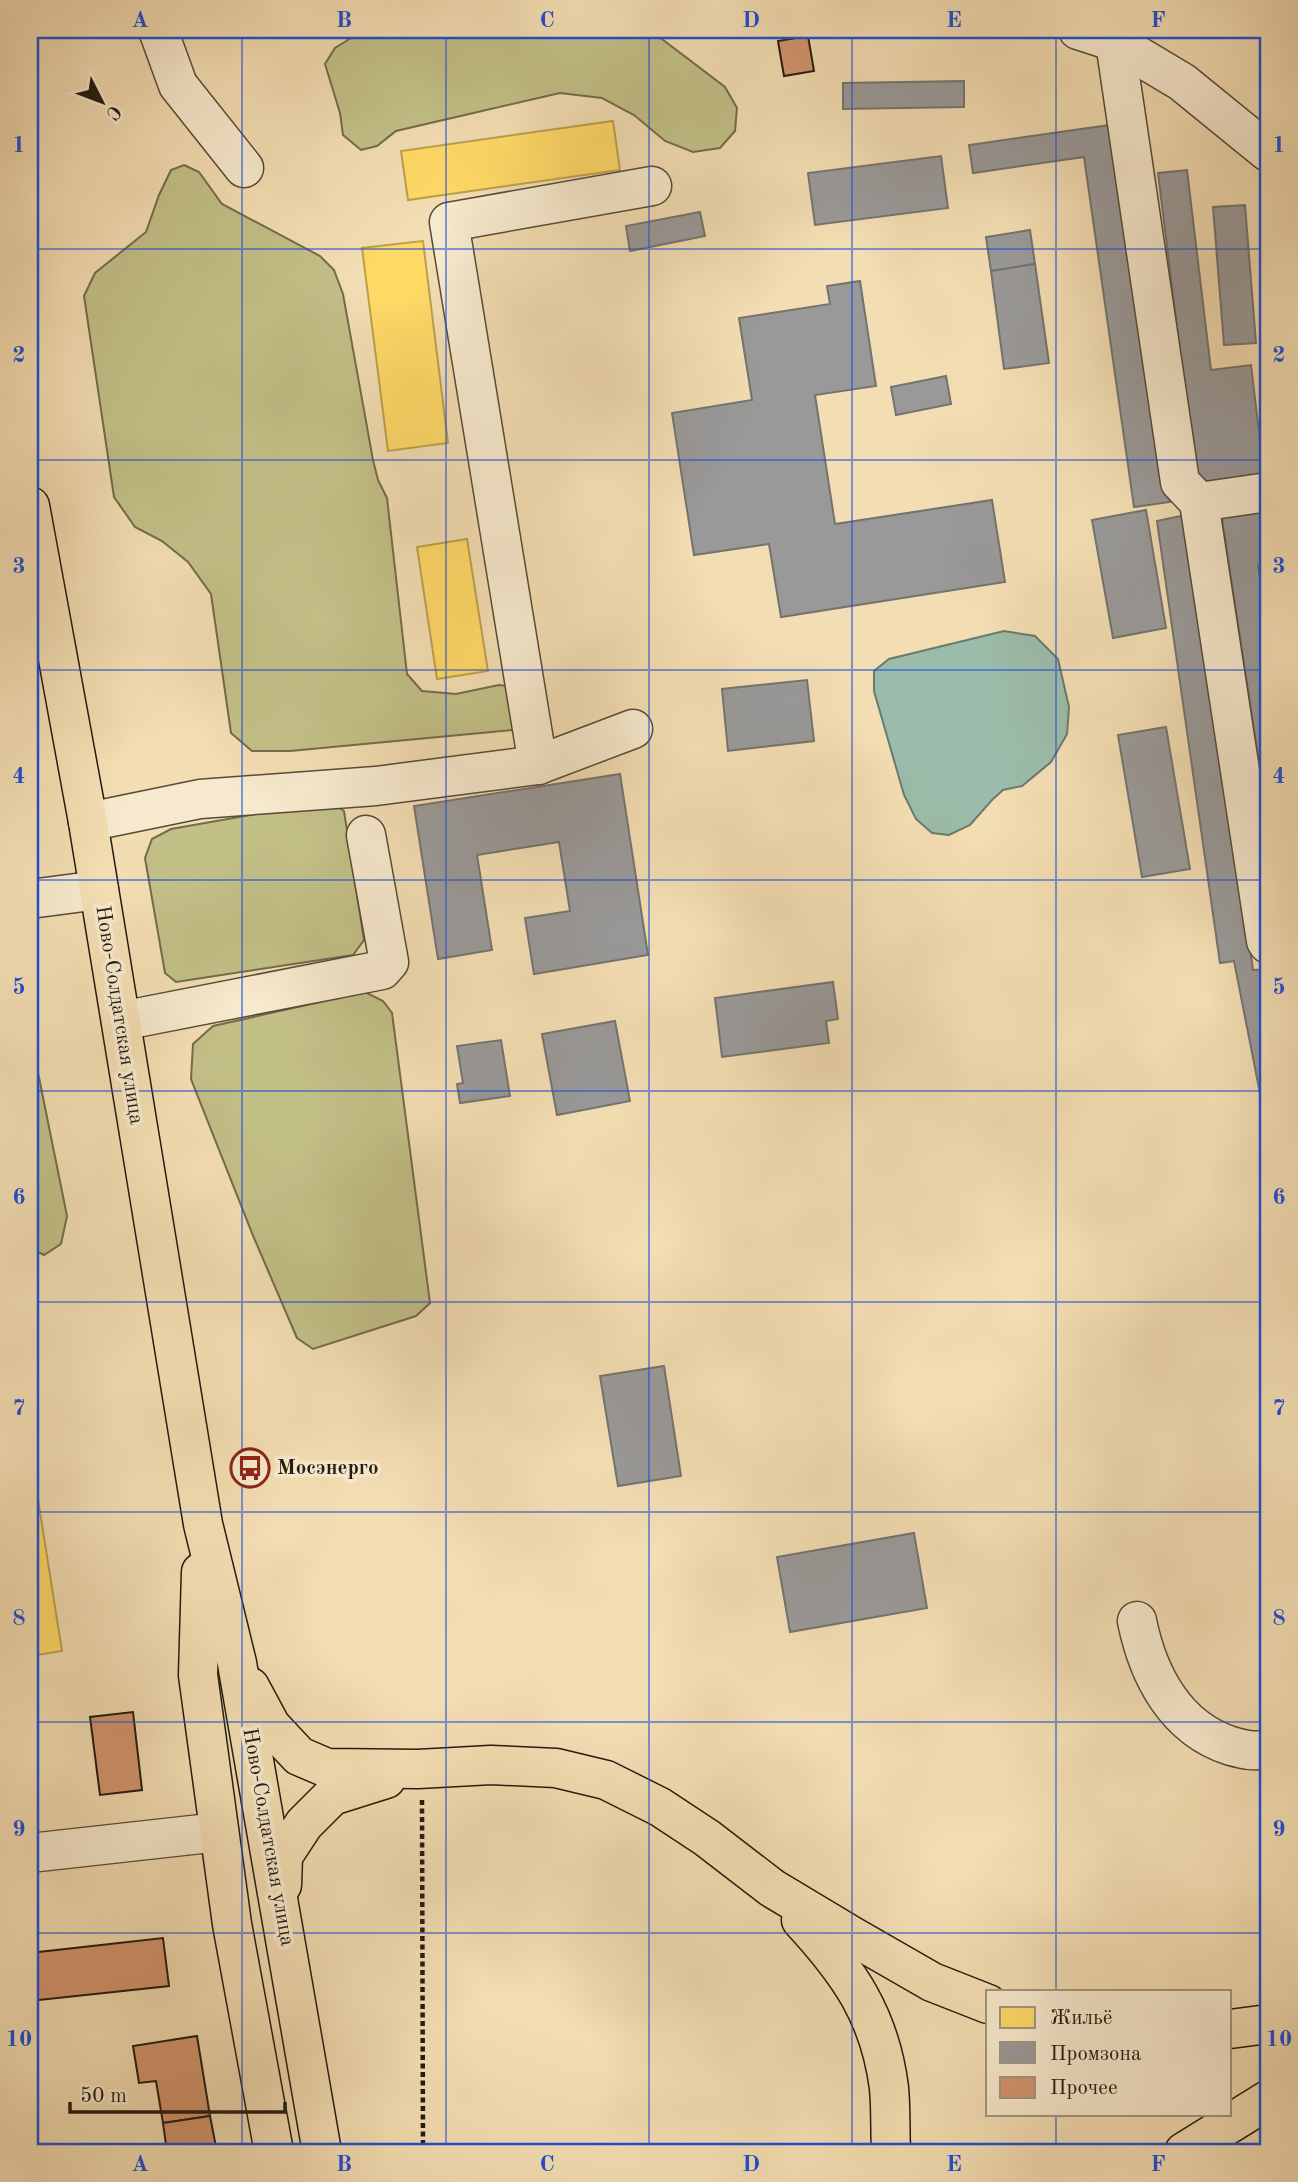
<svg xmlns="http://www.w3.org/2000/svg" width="1298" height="2182" font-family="'Old Standard TT',serif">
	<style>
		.green { fill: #c2bf87; stroke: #726c4c; stroke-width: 2 }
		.water { fill: #9bbcaa; stroke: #6a7b6c; stroke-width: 2 }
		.homes { fill: #ffd966; stroke: #bca04c; stroke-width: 2 }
		.industry { fill: #999; stroke: #757370; stroke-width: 2 }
		.building { fill: #d3946d; stroke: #211a10; stroke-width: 2 }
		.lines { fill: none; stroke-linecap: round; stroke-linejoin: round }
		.minor-casing { stroke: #564b38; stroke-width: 41 }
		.major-casing { stroke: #211a10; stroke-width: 41 }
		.highway-casing { stroke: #211a10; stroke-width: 41 }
		.path { stroke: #211a10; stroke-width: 4.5; stroke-dasharray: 5 3.5; stroke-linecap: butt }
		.minor { stroke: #f7e9cd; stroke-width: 38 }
		.major { stroke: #f3ddb2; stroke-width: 38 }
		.highway { stroke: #f3ddb2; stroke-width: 38 }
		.grid { fill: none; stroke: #1d4ed8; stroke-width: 2; stroke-opacity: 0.55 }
		.labels { text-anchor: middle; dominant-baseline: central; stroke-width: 7; stroke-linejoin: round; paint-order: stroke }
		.street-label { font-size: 21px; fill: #211a10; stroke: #f7e9cd }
		.poi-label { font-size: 21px; font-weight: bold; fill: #211a10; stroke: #f7e9cd; text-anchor: start }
		.neatline { fill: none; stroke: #1d4ed8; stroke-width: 2.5 }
		.grid-label { font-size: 23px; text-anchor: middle; font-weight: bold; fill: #1d4ed8 }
	</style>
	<rect width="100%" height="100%" fill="#f3ddb2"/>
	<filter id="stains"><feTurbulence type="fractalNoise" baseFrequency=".00286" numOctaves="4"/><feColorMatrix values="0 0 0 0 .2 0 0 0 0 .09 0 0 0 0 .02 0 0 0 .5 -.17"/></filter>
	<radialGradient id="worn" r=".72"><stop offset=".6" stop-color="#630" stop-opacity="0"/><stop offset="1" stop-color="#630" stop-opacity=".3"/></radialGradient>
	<g class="green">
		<path d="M364 30 382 34 405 30H650L725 87 737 108 735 131 720 148 693 152 665 141 634 115 602 98 560 93 396 131 377 146 361 150 343 135 340 113 325 64 335 48Z"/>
		<path d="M184 165 199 172 222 204 320 256 334 270 343 294 373 460 378 480 387 498 407 674 422 691 456 694 499 685 515 687 523 708 512 730 290 751H252L231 733 211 594 188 562 162 541 135 527 114 497 84 296 95 273 146 232 159 195 171 170Z"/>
		<path d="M329 801 344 811 364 940 353 955 176 982 165 973 145 858 152 839 171 829Z"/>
		<path d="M365 992 383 1001 392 1013 430 1303 416 1316 313 1349 297 1338 254 1238 191 1079 193 1044 213 1026Z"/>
		<path d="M30 1033 67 1216 61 1244 44 1255 30 1248Z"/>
	</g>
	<path class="water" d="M1004 631 1035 636 1058 659 1069 707 1067 734 1051 762 1022 786 1003 790 992 800 970 825 949 835 932 833 916 819 904 795 874 691V671L889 659Z"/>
	<g class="homes">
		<path d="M613 121 620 170 408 200 401 151Z"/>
		<path d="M423 241 448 443 388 451 362 248Z"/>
		<path d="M467 539 488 671 437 679 417 547Z"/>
		<path d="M30 1449 62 1651 30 1656Z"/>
		<path d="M30 1757 37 1807 30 1808Z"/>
	</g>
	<g class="industry">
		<path d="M964 81V107L843 109V83Z"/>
		<path d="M1117 124 1170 502 1134 507 1084 157 973 173 969 145Z"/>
		<path d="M941 156 948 208 815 225 808 173Z"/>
		<path d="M1187 170 1211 370 1251 365 1265 482 1197 490 1158 173Z"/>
		<path d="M1245 205 1256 343 1224 345 1213 207Z"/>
		<path d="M700 212 705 236 630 251 626 226Z"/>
		<path d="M1030 230 1035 264 991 271 986 237Z"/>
		<path d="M1035 264 1049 363 1004 369 991 271Z"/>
		<path d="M860 281 876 386 815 395 835 524 992 500 1005 582 781 617 769 544 694 555 672 413 752 400 739 318 830 304 827 286Z"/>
		<path d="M946 376 951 404 896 415 891 387Z"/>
		<path d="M1267 506 1268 563 1258 565 1268 631V822L1221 512Z"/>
		<path d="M1146 510 1166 628 1113 638 1092 520Z"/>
		<path d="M1190 514 1253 970 1268 969V1134L1234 961 1220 963 1157 521Z"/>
		<path d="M807 680 814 741 728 751 722 689Z"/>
		<path d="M1166 727 1190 869 1142 877 1118 735Z"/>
		<path d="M620 774 648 955 534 974 525 918 570 911 559 842 477 855 492 950 438 959 414 806Z"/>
		<path d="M833 982 838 1019 826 1021 829 1043 722 1057 715 998Z"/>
		<path d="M615 1021 630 1101 557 1115 542 1034Z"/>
		<path d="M501 1040 510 1096 460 1103 457 1084 463 1083 457 1046Z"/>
		<path d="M664 1366 681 1476 618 1486 600 1376Z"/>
		<path d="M914 1533 927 1608 790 1632 777 1557Z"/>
	</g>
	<g class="building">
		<path d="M808 36 814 71 784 76 778 41Z"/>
		<path d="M133 1712 142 1790 100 1795 90 1717Z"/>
		<path d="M163 1938 169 1986 30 2001V1953Z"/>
		<path d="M197 2036 210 2116 163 2123 156 2081 139 2083 133 2046Z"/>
		<path d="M210 2116 217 2152H167L163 2123Z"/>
	</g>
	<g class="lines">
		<g class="minor-casing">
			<g id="minor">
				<path d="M158 30 178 85 244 168"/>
				<path d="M1078 30 1115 42 1182 82 1268 152"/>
				<path d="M1115 42 1180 482 1199 502 1268 492"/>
				<path d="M1199 502 1266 941 1268 944"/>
				<path d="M538 765 449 222 652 186"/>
				<path d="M88 822 200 799 376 786 538 765 633 729"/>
				<path d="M30 899 99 890"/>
				<path d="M121 1021 382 970 389 962 366 835"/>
				<path d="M1137 1621C1148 1675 1175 1728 1231 1746 1242 1749 1258 1753 1268 1748"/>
				<path d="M30 1853 219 1832"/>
			</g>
		</g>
		<g class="major-casing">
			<g id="major">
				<path d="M30 506 88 822 203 1524 237 1663 322 2152"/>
				<path d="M201 1572 198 1675 232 1924 274 2152"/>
				<path d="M250 1687 271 1726 299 1756 327 1768 418 1769 491 1765 556 1768 606 1780 660 1807 707 1838 772 1888 852 1936 932 1982 988 2004"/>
				<path d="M282 1885 283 1856 304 1824 332 1796 386 1779"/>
				<path d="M801 1920C849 1972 880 2016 889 2088 891 2109 890 2131 891 2152"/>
				<path d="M1230 2029 1268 2024"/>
			</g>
		</g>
		<g class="highway-casing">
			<path id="highway" d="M1184 2152 1268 2100"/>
		</g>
		<path class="path" d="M422 1800 423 2152"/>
		<use href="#minor" class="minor"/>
		<use href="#major" class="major"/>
		<use href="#highway" class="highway"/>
	</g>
	<path class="grid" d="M242 30V2152M446 30V2152M649 30V2152M852 30V2152M1056 30V1991M30 249H1268M30 460H1268M30 670H1268M30 880H1268M30 1091H1268M30 1302H1268M30 1512H1268M30 1722H1268M30 1933H1268M1056 2114V2152"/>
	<defs>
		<g id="bus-ring" transform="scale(2.0125)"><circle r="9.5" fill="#f7e9cd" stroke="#8f2418" stroke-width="1.5"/><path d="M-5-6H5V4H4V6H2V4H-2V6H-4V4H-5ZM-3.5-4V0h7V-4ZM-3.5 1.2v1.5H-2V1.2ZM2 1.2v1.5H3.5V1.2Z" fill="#8f2418"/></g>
	</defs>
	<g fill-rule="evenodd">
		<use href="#bus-ring" x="250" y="1468"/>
	</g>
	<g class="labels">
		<g class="street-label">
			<text transform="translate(119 1015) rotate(81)">Ново-Солдатская улица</text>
			<text transform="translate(268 1837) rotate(80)">Ново-Солдатская улица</text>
		</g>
		<g class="poi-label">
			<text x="277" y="1468">Мосэнерго</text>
		</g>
	</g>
	<rect width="1298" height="2182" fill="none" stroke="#f3ddb2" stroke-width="77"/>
	<rect x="986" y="1990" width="245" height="126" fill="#f7e9cd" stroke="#a19681" stroke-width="2"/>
	<rect x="1000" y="2007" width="35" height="21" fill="#ffd966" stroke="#a19681" stroke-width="2"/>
	<text x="1050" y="2024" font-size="21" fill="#211a10">Жильё</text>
	<rect x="1000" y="2042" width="35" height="21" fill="#999999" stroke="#a19681" stroke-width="2"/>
	<text x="1050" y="2060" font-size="21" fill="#211a10">Промзона</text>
	<rect x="1000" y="2077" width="35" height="21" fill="#d3946d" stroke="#a19681" stroke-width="2"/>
	<text x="1050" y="2094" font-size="21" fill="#211a10">Прочее</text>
	<g transform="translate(102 102) rotate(132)" stroke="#f7e9cd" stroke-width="5" paint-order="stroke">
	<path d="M0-5L12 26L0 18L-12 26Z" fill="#211a10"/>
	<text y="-10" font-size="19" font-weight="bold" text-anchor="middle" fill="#211a10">С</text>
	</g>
	<path d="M70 2102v10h215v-10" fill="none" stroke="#211a10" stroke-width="3.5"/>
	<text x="80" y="2102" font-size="21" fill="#211a10" stroke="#f7e9cd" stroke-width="5" paint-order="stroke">50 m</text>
	<rect x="38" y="38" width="1222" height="2106" class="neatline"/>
	<g class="grid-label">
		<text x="140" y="27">A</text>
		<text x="344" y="27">B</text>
		<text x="547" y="27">C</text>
		<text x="751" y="27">D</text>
		<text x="954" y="27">E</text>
		<text x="1158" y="27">F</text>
		<text x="19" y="152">1</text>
		<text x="1279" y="152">1</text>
		<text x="19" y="362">2</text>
		<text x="1279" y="362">2</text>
		<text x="19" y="573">3</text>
		<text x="1279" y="573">3</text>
		<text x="19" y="783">4</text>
		<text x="1279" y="783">4</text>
		<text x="19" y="994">5</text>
		<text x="1279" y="994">5</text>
		<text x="19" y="1204">6</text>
		<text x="1279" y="1204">6</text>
		<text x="19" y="1415">7</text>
		<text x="1279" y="1415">7</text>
		<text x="19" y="1625">8</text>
		<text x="1279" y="1625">8</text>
		<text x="19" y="1836">9</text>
		<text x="1279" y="1836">9</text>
		<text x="19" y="2046">10</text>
		<text x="1279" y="2046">10</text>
		<text x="140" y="2171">A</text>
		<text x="344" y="2171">B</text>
		<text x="547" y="2171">C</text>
		<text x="751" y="2171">D</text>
		<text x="954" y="2171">E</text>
		<text x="1158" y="2171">F</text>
	</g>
	<rect width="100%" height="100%" filter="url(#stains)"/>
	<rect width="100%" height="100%" fill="url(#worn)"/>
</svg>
